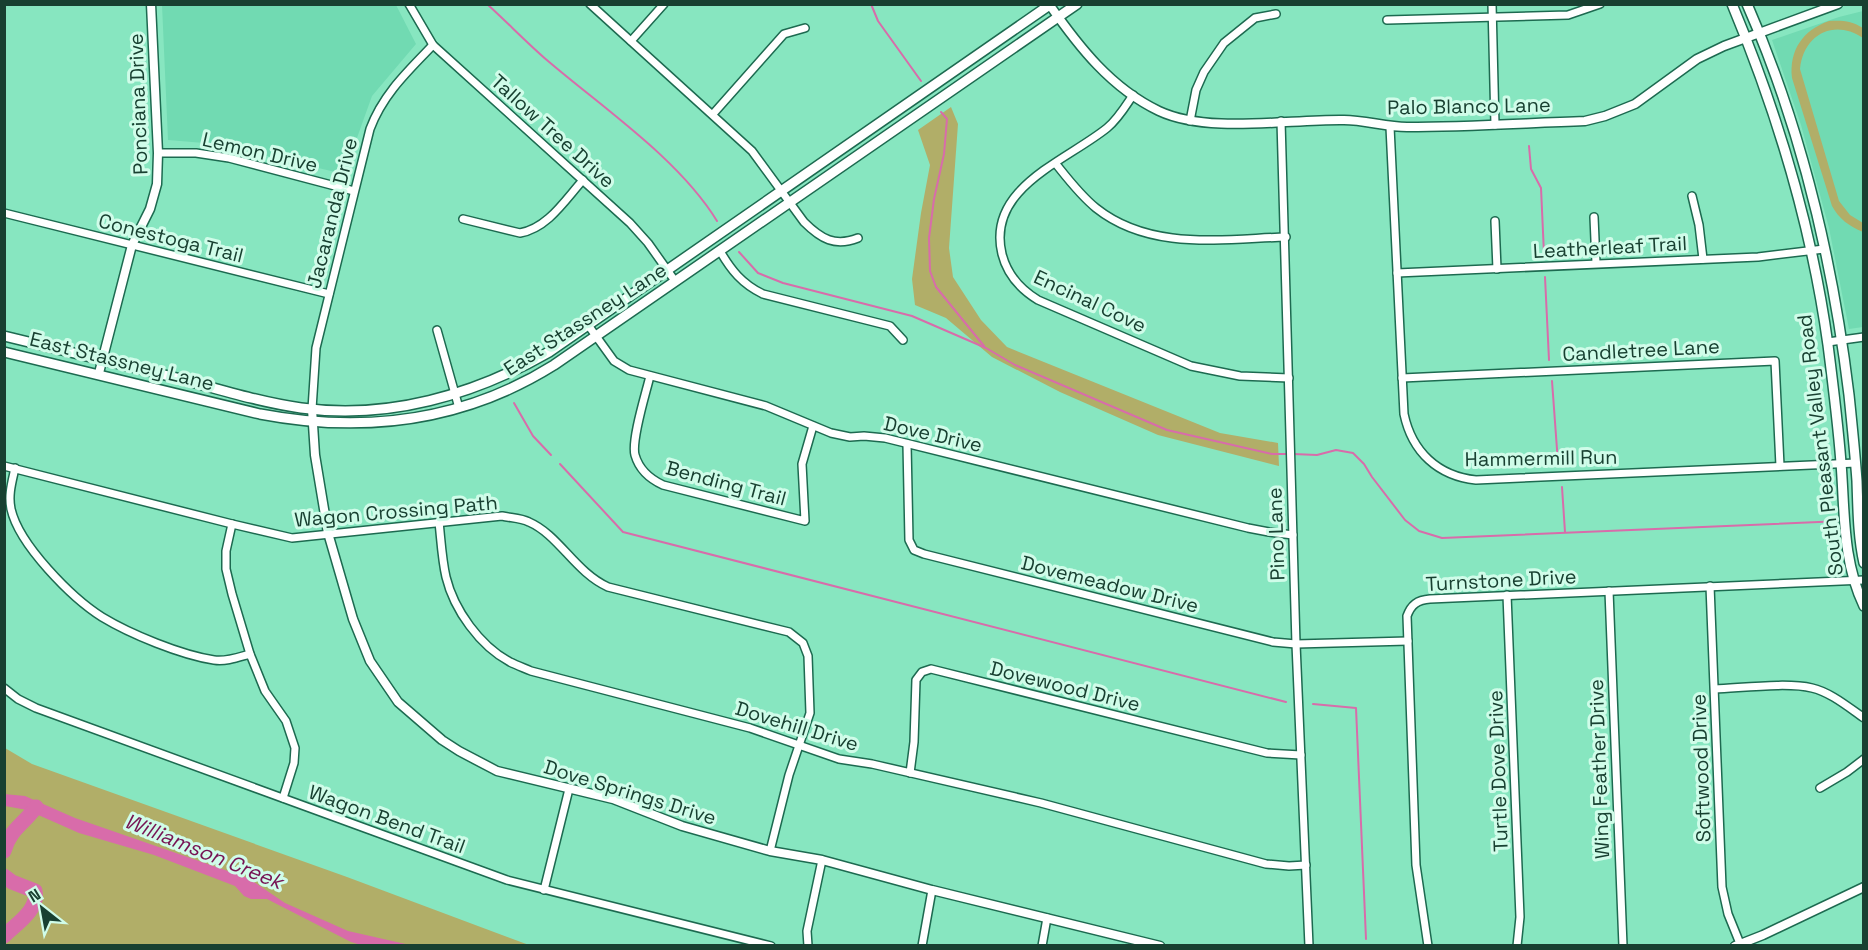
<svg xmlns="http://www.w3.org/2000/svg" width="1868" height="950" font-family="'Space Grotesk',sans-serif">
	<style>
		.built { fill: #71dab2 }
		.green { fill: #b1ae68 }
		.water { fill: #d86caa }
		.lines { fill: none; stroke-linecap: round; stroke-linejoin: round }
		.stream { stroke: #d86caa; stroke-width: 2 }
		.river { stroke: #d86caa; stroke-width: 15 }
		.minor-casing { stroke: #1d6a50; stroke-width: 10 }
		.tertiary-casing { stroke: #1d6a50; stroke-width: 11 }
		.secondary-casing { stroke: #1d6a50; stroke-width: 12 }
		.minor { stroke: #fff; stroke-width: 7 }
		.tertiary { stroke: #fff; stroke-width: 8 }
		.secondary { stroke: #fff; stroke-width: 9 }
		.labels { text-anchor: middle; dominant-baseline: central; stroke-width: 6; stroke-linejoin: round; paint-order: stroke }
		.street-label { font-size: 20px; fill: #184031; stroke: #d0fce9 }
		.water-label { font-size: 21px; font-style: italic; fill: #761353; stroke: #d0fce9 }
	</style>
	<rect width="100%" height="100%" fill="#87e6c0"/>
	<g class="built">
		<path d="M162 5H396L416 44 372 96 344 174 216 144 168 140Z"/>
		<path d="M1863 11V327L1849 329 1829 228 1801 125 1772 40 1839 17Z"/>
	</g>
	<g class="green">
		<path d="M1829 21C1842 20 1852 21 1863 28V38C1834 18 1803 35 1800 69L1839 201 1850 215 1863 223V232C1849 226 1839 219 1832 206L1792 78C1789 50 1803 30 1829 21Z"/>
		<path d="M951 107 958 124 949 248 953 277 981 320 1007 347 1220 433 1278 443 1279 466 1158 435 1060 392 992 357 946 318 915 305 912 279 921 213 930 165 918 130Z"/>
		<path d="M5 748 32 764 347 877 529 945 5 946Z"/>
	</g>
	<path class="water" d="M4 794 25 796 75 818 248 878 285 903 348 931 410 945 364 946 351 942 267 899H251L244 896 235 886 154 855 79 833 27 810 5 806Z"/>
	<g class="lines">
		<g class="stream">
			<path d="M487 4C508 23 527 43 548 61 603 108 679 159 717 221"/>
			<path d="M871 4 878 21 921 81"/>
			<path d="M941 112 947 119 944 154 934 199 929 238 930 271 936 287 984 346"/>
			<path d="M1529 146 1531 169 1541 188 1544 254"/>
			<path d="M739 252 758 273 783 283 912 316 986 348 1015 365 1167 430 1272 454H1287"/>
			<path d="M1545 277 1549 360"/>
			<path d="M1552 381 1558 463"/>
			<path d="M514 403 533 436 551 455"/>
			<path d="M1293 454 1317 455 1336 450 1353 453 1364 464 1372 477 1405 520 1419 531 1442 538 1842 521"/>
			<path d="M560 464 623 532 1286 702"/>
			<path d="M1562 487 1565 532"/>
			<path d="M1313 704 1356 708 1366 939"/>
		</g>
		<g class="river">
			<path d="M4 851C10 829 24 824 36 807"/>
			<path d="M4 876 12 882 35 891C39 910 16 924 4 936"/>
		</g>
		<g class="minor-casing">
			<g id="minor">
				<path d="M409 4 433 45 630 223 648 243 675 281"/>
				<path d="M590 4 752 151 804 222C821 239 835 247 858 238"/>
				<path d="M1492 4 1495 125"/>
				<path d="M1387 20 1568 15 1600 4"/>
				<path d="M631 41 664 4"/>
				<path d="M1133 95C1125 107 1118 119 1107 128 1066 161 986 188 1002 254 1007 274 1020 289 1038 300L1191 366 1240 376 1289 378"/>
				<path d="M713 114 784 34 805 28"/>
				<path d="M1190 121 1196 90 1204 72 1224 43 1255 18 1276 14"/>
				<path d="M1281 121 1296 644 1309 946"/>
				<path d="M1390 127 1404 414C1412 452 1438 476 1476 480L1856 463"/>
				<path d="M158 153H196L229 158 354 191"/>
				<path d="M1056 164C1068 179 1080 195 1096 208 1150 251 1221 239 1286 237"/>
				<path d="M1692 196 1699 225 1703 259"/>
				<path d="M4 213 329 294"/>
				<path d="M1594 217 1596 263"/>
				<path d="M463 219 520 233C548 228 565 200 583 180"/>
				<path d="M1495 221 1497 269"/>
				<path d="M720 251C731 270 742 284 763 294L890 326 903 340"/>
				<path d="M1397 273 1758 257 1824 249"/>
				<path d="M588 325 614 361 629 370 766 406 831 433 850 437 864 436 885 438 1248 528 1269 532 1293 535"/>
				<path d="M437 330 459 408"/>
				<path d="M1828 342 1864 337"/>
				<path d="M650 376C646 393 631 440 635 455 639 469 650 479 663 485L805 521 802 464 813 426"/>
				<path d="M1402 378 1775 361 1780 466"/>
				<path d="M312 409 316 348 370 129C383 94 408 71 433 45"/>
				<path d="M907 444 909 540 914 550 924 554 1273 642 1296 644 1408 641"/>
				<path d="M4 466 232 524 292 538 502 516C511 518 521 518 529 522 559 535 575 572 608 587L789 632 803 643 808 656 810 713 789 775 770 851"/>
				<path d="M15 468C12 482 8 495 11 509 19 545 72 598 102 617 130 634 181 655 214 660 226 662 239 657 250 654"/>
				<path d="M439 522C441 540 442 560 446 577 454 610 480 646 510 662 516 665 524 668 531 671L750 728 839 759 872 764 1041 803 1266 864 1289 866 1306 865"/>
				<path d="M232 524 226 551V569L232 594 250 654 265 691 286 721 295 748 294 763 283 798"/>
				<path d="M1710 586 1722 887 1728 914 1741 946"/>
				<path d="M1609 591 1623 946"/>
				<path d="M1507 595 1520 917 1517 946"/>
				<path d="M4 688 18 699 36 708 507 880 771 946"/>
				<path d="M1715 689C1741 688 1787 682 1812 688 1830 692 1848 707 1864 718"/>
				<path d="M910 773 914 742 916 680 922 672 931 669 1267 753 1301 755"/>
				<path d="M1820 788 1847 772 1864 759"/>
				<path d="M544 890 569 789"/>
				<path d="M808 946 807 931 822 860"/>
				<path d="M922 946 932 890"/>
				<path d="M1042 946 1047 918"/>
				<path d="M1428 946 1416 865 1407 616C1411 605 1417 600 1430 599L1864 580"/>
			</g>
		</g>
		<g class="tertiary-casing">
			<g id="tertiary">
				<path d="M1049 4C1079 47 1111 88 1159 111 1208 134 1289 119 1344 120 1365 120 1386 127 1407 127 1466 127 1526 123 1585 121L1605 116 1635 104 1697 59 1724 46 1838 4"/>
				<path d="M99 373 132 245 150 209 157 184 158 153 151 4"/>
				<path d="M312 409 315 455 328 533 353 619 370 661 398 702 442 740 459 751 497 771 613 799 682 826 770 851 822 860 932 890 1160 946"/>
				<path d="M1735 946 1763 935 1864 887"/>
			</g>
		</g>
		<g class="secondary-casing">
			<g id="secondary">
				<path d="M1732 4C1777 112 1812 229 1828 345 1833 384 1838 424 1841 463 1845 512 1842 560 1864 606"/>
				<path d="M1747 4C1801 127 1833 262 1849 395 1852 424 1855 453 1857 481 1858 509 1858 536 1864 563"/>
				<path d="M4 336C62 350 120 364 177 378 218 389 259 402 301 408 388 420 474 395 549 352L1051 4"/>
				<path d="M4 352 260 414C365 434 463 422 554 365L1077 4"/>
			</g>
		</g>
		<use href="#minor" class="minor"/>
		<use href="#tertiary" class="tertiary"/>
		<use href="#secondary" class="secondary"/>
	</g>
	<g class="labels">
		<g class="street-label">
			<text transform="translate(138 104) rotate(-92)">Ponciana Drive</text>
			<text transform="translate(1469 106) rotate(-1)">Palo Blanco Lane</text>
			<text transform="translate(553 131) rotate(42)">Tallow Tree Drive</text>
			<text transform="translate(260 152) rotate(13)">Lemon Drive</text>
			<text transform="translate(332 213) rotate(-76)">Jacaranda Drive</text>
			<text transform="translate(171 238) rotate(14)">Conestoga Trail</text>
			<text transform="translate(1610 247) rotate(-3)">Leatherleaf Trail</text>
			<text transform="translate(1090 301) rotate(25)">Encinal Cove</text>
			<text transform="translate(585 319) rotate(-33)">East Stassney Lane</text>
			<text transform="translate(1641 350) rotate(-3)">Candletree Lane</text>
			<text transform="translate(122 361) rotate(14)">East Stassney Lane</text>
			<text transform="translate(933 434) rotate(13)">Dove Drive</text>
			<text transform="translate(1820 445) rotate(-97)">South Pleasant Valley Road</text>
			<text transform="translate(1541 458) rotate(-1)">Hammermill Run</text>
			<text transform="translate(726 483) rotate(15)">Bending Trail</text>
			<text transform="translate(396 511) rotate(-5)">Wagon Crossing Path</text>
			<text transform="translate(1276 534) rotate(-92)">Pino Lane</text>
			<text transform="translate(1501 580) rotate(-3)">Turnstone Drive</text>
			<text transform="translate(1110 584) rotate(14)">Dovemeadow Drive</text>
			<text transform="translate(1065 686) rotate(14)">Dovewood Drive</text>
			<text transform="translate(797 726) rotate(17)">Dovehill Drive</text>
			<text transform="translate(1701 768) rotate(-92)">Softwood Drive</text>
			<text transform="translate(1599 769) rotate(-92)">Wing Feather Drive</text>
			<text transform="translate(1498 771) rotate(-92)">Turtle Dove Drive</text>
			<text transform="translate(630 792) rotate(17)">Dove Springs Drive</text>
			<text transform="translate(387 819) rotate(20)">Wagon Bend Trail</text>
		</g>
		<g class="water-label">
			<text transform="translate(204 851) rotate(22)">Williamson Creek</text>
		</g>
	</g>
	<rect width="1868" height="950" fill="none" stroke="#184031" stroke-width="12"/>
	<g transform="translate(42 908) rotate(329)" stroke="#d0fce9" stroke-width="4.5" paint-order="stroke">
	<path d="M0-4.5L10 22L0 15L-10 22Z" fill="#184031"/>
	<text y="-9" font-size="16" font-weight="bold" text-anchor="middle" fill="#184031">N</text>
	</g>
</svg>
